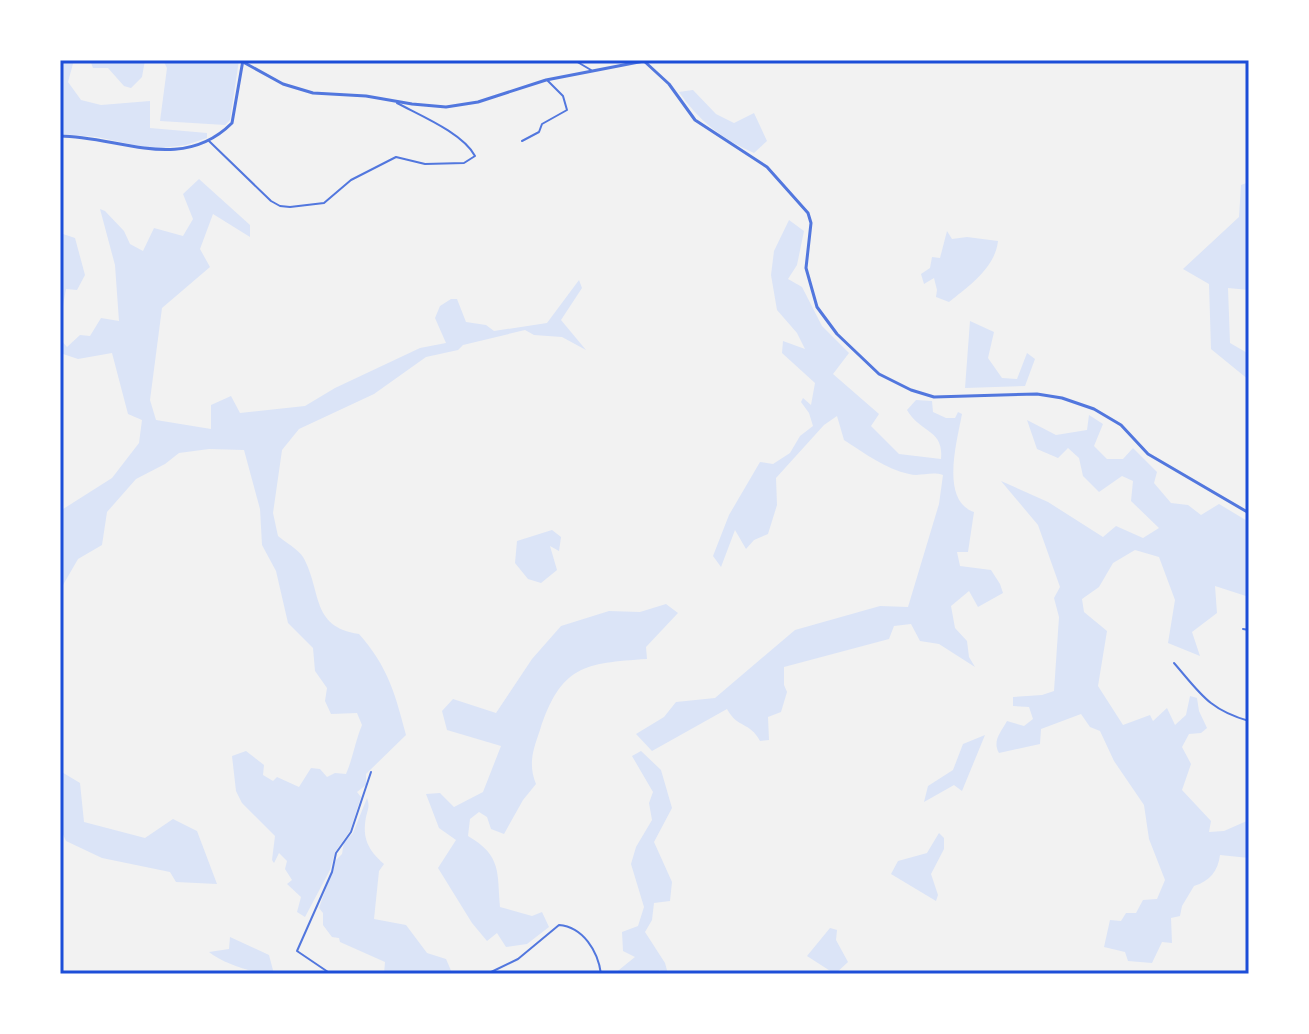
<svg xmlns="http://www.w3.org/2000/svg" width="1309" height="1034" font-family="'Open Sans',sans-serif">
	<style>
		.green { fill: #dbe4f7 }
		.lines { fill: none; stroke-linecap: round; stroke-linejoin: round }
		.minor { stroke: #5277de; stroke-width: 2 }
		.tertiary { stroke: #5277de; stroke-width: 3 }
		.neatline { fill: none; stroke: #1d4ed8; stroke-width: 3 }
	</style>
	<rect width="100%" height="100%" fill="#f2f2f2"/>
	<g class="green">
		<path d="M60 60H74L68 82 81 100 101 105 150 101V128L207 133V138L186 145 153 149 97 137 60 134Z"/>
		<path d="M90 60H145L142 77 131 88 124 86 108 68H93Z"/>
		<path d="M163 60H239L230 120 225 125 160 121 167 68Z"/>
		<path d="M693 90 716 114 734 123 754 113 767 141 754 153C723 140 698 120 679 92Z"/>
		<path d="M199 179 250 225V237L213 214 200 249 210 267 162 308 150 400 156 420 211 429V405L231 396 240 413 305 406 335 388 420 348 446 343 435 318 440 306 451 299H457L466 322 486 325 494 331 547 323 579 280 582 288 561 320 586 350 562 337 534 335 525 330 463 345 458 350 426 357 374 394 299 429 282 450 273 513 278 536C285 542 298 549 303 557 322 590 310 627 359 634 388 667 395 693 406 735L366 774V785L357 792 361 797 350 831 335 852 330 870 305 917 297 912 301 897 287 884 292 880 285 869 287 861 279 853 274 863 272 860 275 836 242 803 236 791 232 756 246 751 264 765 263 775 273 781 277 777 299 787 311 768 320 769 327 777 335 773 346 774C353 758 355 742 362 725L357 713 331 714 325 701 327 688 315 671 313 648 288 623 276 571 262 545 260 509 244 450 209 449 179 453 165 464 136 479 107 512 102 545 78 559 63 585H60V511L112 478 139 443 142 420 128 414 112 353 78 359 60 353V339L67 347 80 335 90 336 101 318 119 321 115 265 100 209 105 211 124 231 130 244 143 251 154 228 183 236 193 219 183 194Z"/>
		<path d="M1249 182V290L1228 288 1230 343 1249 354V380L1211 349 1209 284 1183 269 1239 217 1241 185Z"/>
		<path d="M789 220 804 231 797 265 788 279 802 287 822 326 849 353 833 374 879 414 871 426 899 454 941 459C944 429 920 433 907 410L916 400 932 401 933 412 946 418H955L958 412 962 414C957 441 940 501 974 512L968 552H957L960 566 991 570 1000 584 1003 593 978 607 969 591 951 606 955 628 967 641 969 657 975 667 939 644 920 641 911 624 894 626 889 639 784 667V685L787 692 781 712 768 717 769 740 760 741C749 721 738 729 727 709L652 751 636 734 664 717 676 702 715 698 795 630 880 606 908 607 939 504 943 475C931 471 920 477 909 474 886 469 864 453 844 440L837 416 824 425 776 478 777 505 768 534 754 540 746 549 735 530 721 567 713 556 729 515 760 462 773 464 790 453 800 436 813 426 809 413 801 402 803 398 811 405 815 383 782 353 783 341 805 349 797 333 777 310 771 275 774 251Z"/>
		<path d="M947 231 952 239 967 237 998 241C995 268 969 286 949 302L936 297 937 290 934 278 924 284 921 274 930 268 932 257 940 258Z"/>
		<path d="M60 233 75 238 85 275 77 290 66 289 60 322Z"/>
		<path d="M970 321 994 332 988 358 1002 378 1017 379 1027 353 1035 359 1025 386 965 388Z"/>
		<path d="M1089 415 1103 424 1094 446 1107 459H1123L1133 448 1157 472 1154 483 1171 503 1188 505 1201 515 1219 504 1249 522V597L1215 586 1217 613 1192 632 1200 656 1168 643 1175 600 1159 557 1135 550 1113 563 1099 587 1082 599 1084 612 1107 631 1098 686 1123 725 1150 715 1153 721 1167 708 1175 725 1186 715 1190 696 1197 698 1199 711 1207 728 1201 733 1189 734 1182 747 1191 764 1182 790 1211 821 1209 832 1224 831 1249 820V858L1220 855C1218 871 1210 881 1194 886L1182 906 1180 916 1171 918 1172 943 1162 942 1152 963 1128 961 1125 952 1104 947 1110 920 1121 921 1126 913H1136L1143 900 1157 899 1165 880 1149 839 1144 805 1114 761 1100 731 1090 727 1081 714 1041 729 1040 744 999 753C992 741 1001 732 1007 721L1024 726 1033 719 1029 707 1013 706V697L1042 695 1054 691 1059 617 1054 598 1060 587 1038 525 1001 481 1048 502 1103 537 1116 526 1143 538 1159 528 1131 501 1133 481 1122 476 1099 492 1083 476 1079 458 1068 448 1058 458 1037 449 1027 420 1056 435 1087 430Z"/>
		<path d="M552 530 561 537 559 551 550 546 557 570 541 583 528 579 515 563 517 541Z"/>
		<path d="M666 604 678 613 646 647 647 659C584 663 561 666 540 730 533 750 528 764 536 784L523 800 504 834 491 829 487 817 479 812 470 819 468 836C502 856 497 872 500 907L532 916 542 912 549 927 527 944 506 947 497 933 487 941 472 923 438 868 456 840 439 828 426 794 440 793 454 807 483 792 501 746 447 730 442 711 453 699 496 713 532 659 561 626 609 611 640 612Z"/>
		<path d="M985 735 962 791 954 785 924 802 928 786 953 770 963 744Z"/>
		<path d="M641 751 661 770 672 808 654 842 672 882 670 901 654 903 652 920 645 932 665 963 668 974H661L660 970 654 974H614L635 957 623 951 622 932 638 926 644 907 631 864 636 847 652 820 649 803 653 792 632 756Z"/>
		<path d="M60 771 80 783 84 822 145 838 173 819 197 831 217 884 176 882 170 872 102 858 66 841 60 828Z"/>
		<path d="M367 798C370 806 368 809 366 817 362 838 368 850 384 864L379 871 374 919 406 925 427 953 446 959 452 973 384 974 385 962 340 942 339 938 332 937 323 925V913L319 908 336 860 342 854 344 842 353 833Z"/>
		<path d="M939 833 944 838V849L931 874 938 895 936 901 891 874 898 861 927 853Z"/>
		<path d="M830 928 837 930 836 940 848 962 835 974 807 956Z"/>
		<path d="M230 937 269 955 274 974C255 974 224 964 209 952L229 949Z"/>
	</g>
	<g class="lines">
		<g class="minor">
			<path d="M574 60 591 70"/>
			<path d="M209 141 271 201 280 206 290 207 324 203 351 180 396 157 425 164 464 163 475 156C463 133 419 115 397 103"/>
			<path d="M522 141 539 132 542 124 567 110 563 96 547 80"/>
			<path d="M1243 629 1249 630"/>
			<path d="M1174 663C1200 693 1209 710 1249 721"/>
			<path d="M331 974 297 951 332 872 336 853 351 832 371 772"/>
			<path d="M487 974 518 959 559 925C583 927 598 951 601 974"/>
		</g>
		<g class="tertiary">
			<path d="M243 62 283 84 313 93 366 96 412 104 446 107 478 102 546 80 644 61 669 84 695 120 767 167 808 213 811 223 806 268 817 307 837 334 879 374 911 390 934 397 1037 394 1062 398 1094 409 1121 425 1148 454 1249 513"/>
			<path d="M60 136C118 136 181 174 232 123L243 60"/>
			<path d="M1246 974 1249 972"/>
		</g>
	</g>
	<rect width="1309" height="1034" fill="none" stroke="#ffffff" stroke-width="124"/>
	<rect x="62" y="62" width="1185" height="910" class="neatline"/>
</svg>
